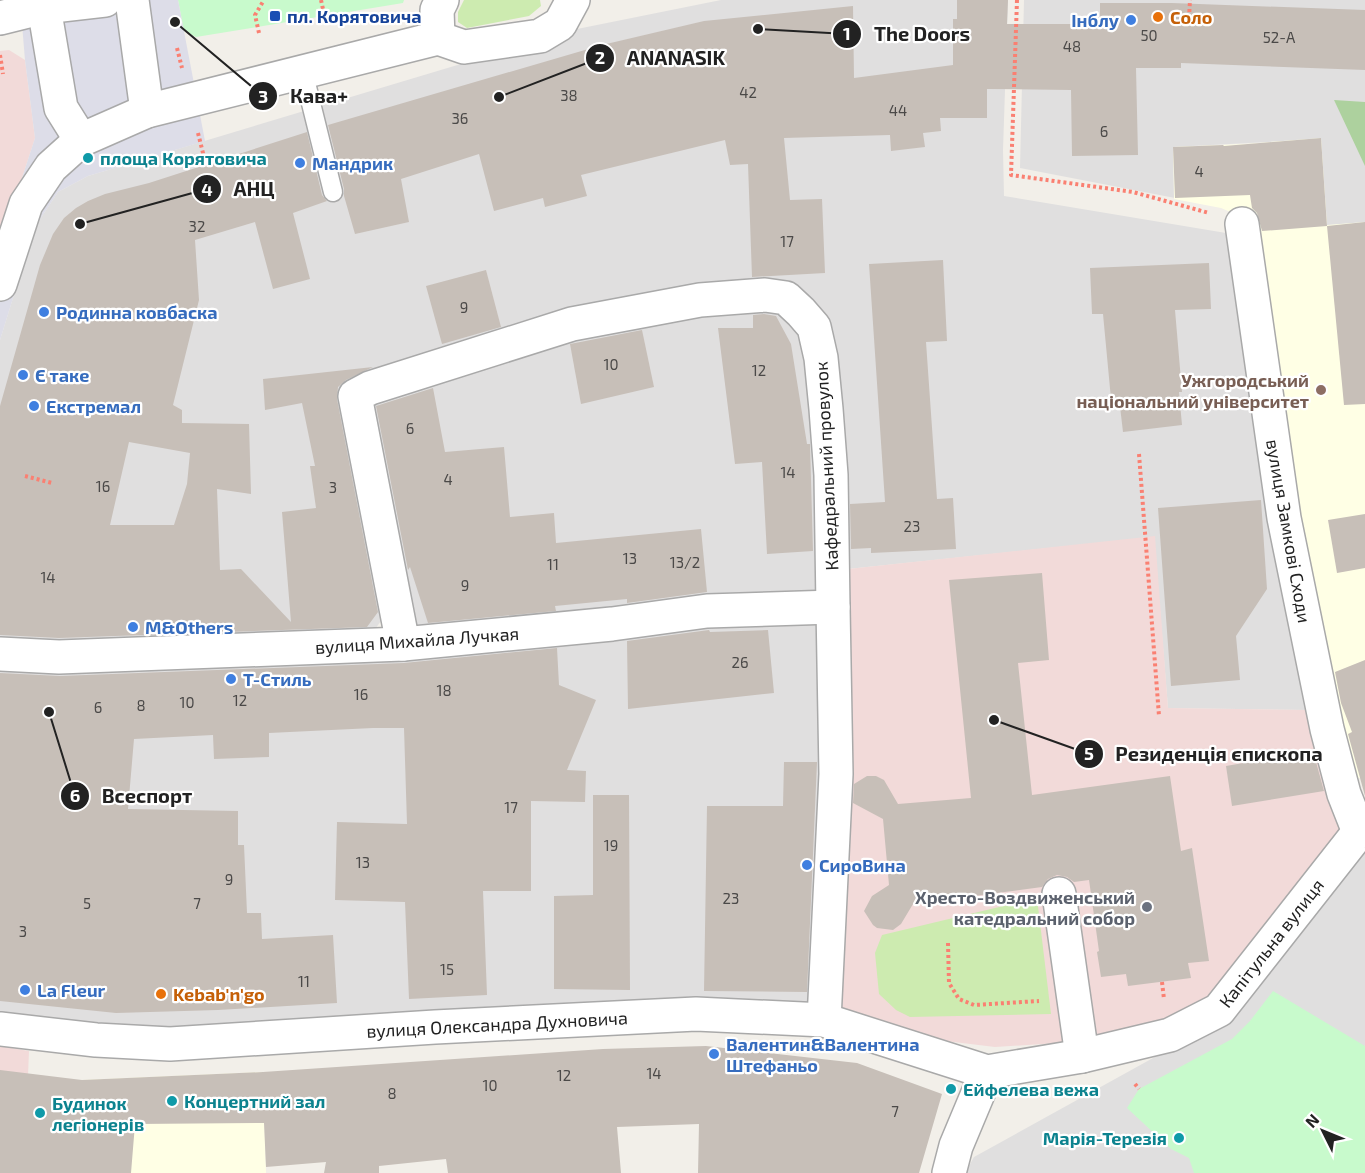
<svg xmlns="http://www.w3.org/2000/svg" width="1365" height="1173" font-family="'Exo 2',sans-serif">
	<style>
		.residential { fill: #e0dfdf }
		.commercial { fill: #f2dad9 }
		.education { fill: #ffffe5 }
		.grass { fill: #cdebb0 }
		.forest { fill: #add19e }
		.park { fill: #c8facc }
		.plaza { fill: #dddde8 }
		.building { fill: #c7bfb8; fill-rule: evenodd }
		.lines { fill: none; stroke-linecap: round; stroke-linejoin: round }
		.service-casing { stroke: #a9a9a9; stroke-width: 21 }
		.minor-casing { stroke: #a9a9a9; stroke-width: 36 }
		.path { stroke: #fa8072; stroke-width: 4; stroke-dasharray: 3 3; stroke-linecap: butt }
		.service { stroke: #fff; stroke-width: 18 }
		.minor { stroke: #fff; stroke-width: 33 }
		.transit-dot { fill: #1a4fb4; stroke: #fff; stroke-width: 2 }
		.food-dot { fill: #e8710a; stroke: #fff; stroke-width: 2 }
		.shop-dot { fill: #3f7fe0; stroke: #fff; stroke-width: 2 }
		.culture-dot { fill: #0f9aa8; stroke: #fff; stroke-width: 2 }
		.education-dot { fill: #8d6e63; stroke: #fff; stroke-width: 2 }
		.worship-dot { fill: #6b7280; stroke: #fff; stroke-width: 2 }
		.labels { text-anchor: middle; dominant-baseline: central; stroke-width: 4.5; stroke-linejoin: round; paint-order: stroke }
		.number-label { font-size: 15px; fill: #4b4948 }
		.transit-label { font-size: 18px; font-weight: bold; fill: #164399; stroke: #fff; text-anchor: start }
		.food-label { font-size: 18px; font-weight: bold; fill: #c56008; stroke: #fff; text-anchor: start }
		.shop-label { font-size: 18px; font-weight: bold; fill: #366cbe; stroke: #fff; text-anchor: start }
		.culture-label { font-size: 18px; font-weight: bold; fill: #0d838f; stroke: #fff; text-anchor: start }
		.education-label { font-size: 18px; font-weight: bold; fill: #785e54; stroke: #fff; text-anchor: end }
		.street-label { font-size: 18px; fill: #222; stroke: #fff }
		.worship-label { font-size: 18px; font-weight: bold; fill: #5b616d; stroke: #fff; text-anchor: end }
		.leader { fill: none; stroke: #222; stroke-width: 2 }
		.callout-dot { fill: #222; stroke: #fff; stroke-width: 2 }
		.mark-label { font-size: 18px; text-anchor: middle; font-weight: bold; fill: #fff }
		.callout-label { font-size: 20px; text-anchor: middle; font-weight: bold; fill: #222; stroke: #fff; stroke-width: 4.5; stroke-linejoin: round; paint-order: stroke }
	</style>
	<rect width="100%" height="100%" fill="#f2efe9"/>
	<g class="residential">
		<path d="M721 0H1008L1003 150 1004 196 1232 234 1309 710 1168 708 1154 537 848 569 791 287 344 395 384 617 372 633 0 643V340L35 227 58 192 88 176 577 29Z"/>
		<path d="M1024 0H1365V222L1327 226 1321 139 1173 147 1175 198 1020 168Z"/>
		<path d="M766 304 803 323 828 593 412 632 367 400 556 334Z"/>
		<path d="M740 619 822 626 829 766 816 1013 146 1035 0 1019V663Z"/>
		<path d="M1365 852V1173H965L974 1157 1191 1037 1254 989Z"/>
	</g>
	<g class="commercial">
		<path d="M9 50 25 60 35 138 0 246V51Z"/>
		<path d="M1155 536 1168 708 1309 710 1347 825 1260 945 1192 1012 1103 1040 995 1047 921 1038 838 1010 848 569Z"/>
		<path d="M0 1046 29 1051 24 1173H0Z"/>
	</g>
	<g class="education">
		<path d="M1321 138 1327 225 1365 222V776L1351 781 1242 217 1221 208 1174 199 1173 147 1246 144Z"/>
		<path d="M263 1072 266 1173H74L82 1080Z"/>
	</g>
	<g class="grass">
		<path d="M464 0H540L541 6 529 16 467 28 458 22V12Z"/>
		<path d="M1037 898 1051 1014 910 1017 896 1010 879 994 875 953 882 935Z"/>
	</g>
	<path class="forest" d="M1334 100 1365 102V166Z"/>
	<g class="park">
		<path d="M178 0H404L403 3 196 37 184 31Z"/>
		<path d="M1273 991 1365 1046V1173H1194L1189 1158 1171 1149 1127 1108 1139 1089 1232 1039 1250 1021Z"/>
	</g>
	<path class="plaza" d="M20 0H178L205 141 88 176 58 192 35 227 0 340V246L35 138 25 60Z"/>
	<g class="building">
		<path d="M957 0H1008L1007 24H1100V3H1172L1365 10V70L1181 63V68H1136L1138 155 1072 156 1071 90 987 89V118H940L941 131 923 133 925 147 891 151 890 135 784 138 790 200 822 199 825 273 752 277 748 164 730 165 725 140 581 175 587 196 545 207 543 198 494 211 479 154 401 179 409 222 355 234 344 196V189L328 125 602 45 704 21 853 6 854 78 953 65V19H957Z"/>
		<path d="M307 132 322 195 327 201 293 213 310 279 273 289 255 222 195 240 199 300 173 405 182 410V423L249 424 251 494 217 489 220 570 241 569 291 622 282 512 316 508 310 466H315L302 403 265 410 263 379 373 367 346 380 338 387 337 399 378 612 367 627 59 638 0 635V406L40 265 53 234 64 218 76 208 88 201 105 194 149 183ZM129 442 190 453 187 484 174 525H110Z"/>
		<path d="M1321 138 1327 226 1262 231 1257 213 1252 208 1250 195 1175 198 1173 147 1223 145 1224 146Z"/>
		<path d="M1365 222V404L1344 405 1327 226Z"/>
		<path d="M943 260 947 341 926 342 937 499 953 498 956 549 871 553V548L851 549 850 504 885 502 869 264Z"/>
		<path d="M1209 263 1211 309 1175 310 1182 392H1179L1182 425 1123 432 1119 398 1111 399 1103 314H1092L1090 268Z"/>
		<path d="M486 270 501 327 442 344 426 286Z"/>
		<path d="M764 314 776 316 791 344 807 444H810L813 551 767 554 762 462 735 464 718 328H753V315Z"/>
		<path d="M642 330 654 387 581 404 570 344Z"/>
		<path d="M433 388 445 452 504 447 510 517 554 513 556 543 701 529 707 592 627 603V599L555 606 556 611 428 623 410 567 408 570 376 406Z"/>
		<path d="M1261 500 1267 589 1236 636 1240 680 1171 686 1158 508Z"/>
		<path d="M1365 514V568L1337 573 1328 520Z"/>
		<path d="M1042 573 1049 660 1018 663 1032 795 1170 776 1181 851 1192 848 1209 961 1188 963 1191 978 1128 986 1126 974 1101 977 1097 952 1099 951 1089 880 1074 882 1067 877 1057 875 1048 879 1042 887 913 904 901 924 893 930 877 928 873 925 864 911 872 896 889 885 883 819 853 803 854 784 867 776H876L884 780 898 804 971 798 949 580Z"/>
		<path d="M709 630 710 632 768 630 774 693 628 709 627 641Z"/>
		<path d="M557 648 559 685 596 700 567 770 586 771 585 802 531 801V891H483L487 995 409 999 405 902 335 900 337 822 407 824 404 728H373L269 733V757L214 759 213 735 134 739 128 809 238 811V845H244L247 913H261L262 939 333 935 337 1003 218 1010 116 1013 0 1001V673L60 676 404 663Z"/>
		<path d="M1365 660V796L1348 734 1352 732 1341 703 1335 672Z"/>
		<path d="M1313 751 1324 791 1232 806 1226 766Z"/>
		<path d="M784 762H817L807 992 704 991 707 806H783Z"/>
		<path d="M593 795H629L630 990 554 989V896L593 895Z"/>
		<path d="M706 1046 857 1063 942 1094 919 1173H698L699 1124 617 1127 621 1173H448L446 1159 379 1166V1173H324L326 1162 266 1167 264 1123 135 1124 131 1173H0V1070L82 1080 263 1072 603 1049Z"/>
	</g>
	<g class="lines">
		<g class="service-casing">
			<path id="service" d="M303 71 333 192"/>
		</g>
		<g class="minor-casing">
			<g id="minor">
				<path d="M132 0 147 111"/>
				<path d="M44 7 61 108 81 140"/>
				<path d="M0 18 44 7 105 0"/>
				<path d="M438 38 464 47 540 36 560 24 573 0"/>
				<path d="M438 38 437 10 442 0"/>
				<path d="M1242 224 1284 518 1327 729 1344 794 1359 832"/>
				<path d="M0 284 26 204 51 167 81 140 147 111 438 38"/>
				<path d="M403 644 355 396 370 388 572 324 700 300 765 295 786 298 801 312 814 327 821 358 826 409 831 475 833 607 836 774 824 1020"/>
				<path d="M0 654 59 657 403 644 612 624 707 611 833 607"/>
				<path d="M1059 894 1082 1056"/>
				<path d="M0 1029 96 1040 170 1044 435 1027 696 1014 824 1020 987 1072 1082 1056 1170 1035 1219 1010 1359 832 1365 830"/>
				<path d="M949 1173 956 1146 987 1072"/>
			</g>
		</g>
		<g class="path">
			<path d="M321 0 326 23"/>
			<path d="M1017 0 1011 175 1133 192 1209 213"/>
			<path d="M1189 18 1190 0"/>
			<path d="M259 33 255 15 264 0"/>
			<path d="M177 48 182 68"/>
			<path d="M0 55 3 74"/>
			<path d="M198 133 204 157"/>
			<path d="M1139 454 1159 716"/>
			<path d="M25 476 52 483"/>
			<path d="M948 943 949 983 959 999 974 1005 1039 1001"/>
			<path d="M1162 982 1164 999"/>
			<path d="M1135 1084 1139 1089"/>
		</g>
		<use href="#service" class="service"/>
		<use href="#minor" class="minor"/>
	</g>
	<rect class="transit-dot" x="269" y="10" width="12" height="12" rx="3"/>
	<g class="food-dot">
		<circle cx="1158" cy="17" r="6"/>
		<circle cx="161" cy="994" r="6"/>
	</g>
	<g class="shop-dot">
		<circle cx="1131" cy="20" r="6"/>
		<circle cx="300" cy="163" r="6"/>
		<circle cx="44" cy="312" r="6"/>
		<circle cx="23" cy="375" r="6"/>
		<circle cx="34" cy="406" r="6"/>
		<circle cx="133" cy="627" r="6"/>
		<circle cx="231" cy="679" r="6"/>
		<circle cx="807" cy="865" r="6"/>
		<circle cx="25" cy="990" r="6"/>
		<circle cx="714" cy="1054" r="6"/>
	</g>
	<g class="culture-dot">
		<circle cx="88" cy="158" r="6"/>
		<circle cx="951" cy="1089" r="6"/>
		<circle cx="172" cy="1101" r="6"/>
		<circle cx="40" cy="1113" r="6"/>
		<circle cx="1179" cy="1138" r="6"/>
	</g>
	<circle class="education-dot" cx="1321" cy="390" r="6"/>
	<circle class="worship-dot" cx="1147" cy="907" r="6"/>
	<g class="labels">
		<g class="number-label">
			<text x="1149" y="35">50</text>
			<text x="1279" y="37">52-А</text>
			<text x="1072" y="46">48</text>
			<text x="748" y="92">42</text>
			<text x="569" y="95">38</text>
			<text x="898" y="110">44</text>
			<text x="460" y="118">36</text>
			<text x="1104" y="131">6</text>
			<text x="1199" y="171">4</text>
			<text x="197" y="226">32</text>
			<text x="787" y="241">17</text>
			<text x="464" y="307">9</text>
			<text x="611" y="364">10</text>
			<text x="759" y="370">12</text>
			<text x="410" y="428">6</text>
			<text x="788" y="472">14</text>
			<text x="448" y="479">4</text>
			<text x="103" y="486">16</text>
			<text x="333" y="487">3</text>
			<text x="912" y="526">23</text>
			<text x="630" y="558">13</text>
			<text x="685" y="562">13/2</text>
			<text x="553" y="564">11</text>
			<text x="48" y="577">14</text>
			<text x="465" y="585">9</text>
			<text x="740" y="662">26</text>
			<text x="444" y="690">18</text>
			<text x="361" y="694">16</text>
			<text x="240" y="700">12</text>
			<text x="187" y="702">10</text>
			<text x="141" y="705">8</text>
			<text x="98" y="707">6</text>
			<text x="511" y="807">17</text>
			<text x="611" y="845">19</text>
			<text x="363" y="862">13</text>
			<text x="229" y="879">9</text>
			<text x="731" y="898">23</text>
			<text x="87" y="903">5</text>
			<text x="197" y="903">7</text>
			<text x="23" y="931">3</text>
			<text x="447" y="969">15</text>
			<text x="304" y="981">11</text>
			<text x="654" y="1073">14</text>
			<text x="564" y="1075">12</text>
			<text x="490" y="1085">10</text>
			<text x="392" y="1093">8</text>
			<text x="895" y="1111">7</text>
		</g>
		<g class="transit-label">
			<text x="287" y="16">пл. Корятовича</text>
		</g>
		<g class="food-label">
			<text x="1170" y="17">Соло</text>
			<text x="173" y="994">Kebab'n'go</text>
		</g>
		<g class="shop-label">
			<text x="1119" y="20" text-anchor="end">Інблу</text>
			<text x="312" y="163">Мандрик</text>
			<text x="56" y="312">Родинна ковбаска</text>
			<text x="35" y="375">Є таке</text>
			<text x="46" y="406">Екстремал</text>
			<text x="145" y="627">M&amp;Others</text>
			<text x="243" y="679">Т-Стиль</text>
			<text x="819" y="865">СироВина</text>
			<text x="37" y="990">La Fleur</text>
			<text x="726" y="1044">Валентин&amp;Валентина<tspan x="726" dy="21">Штефаньо</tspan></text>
		</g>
		<g class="culture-label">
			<text x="100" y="158">площа Корятовича</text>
			<text x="963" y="1089">Ейфелева вежа</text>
			<text x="184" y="1101">Концертний зал</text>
			<text x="52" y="1103">Будинок<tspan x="52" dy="21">легіонерів</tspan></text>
			<text x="1167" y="1138" text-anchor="end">Марія-Терезія</text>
		</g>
		<g class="education-label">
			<text x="1309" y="380">Ужгородський<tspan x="1309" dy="21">національний університет</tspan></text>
		</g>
		<g class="street-label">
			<text transform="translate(826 466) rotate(-93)">Кафедральний провулок</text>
			<text transform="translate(1289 531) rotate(80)">вулиця Замкові Сходи</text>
			<text transform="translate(417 640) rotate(-4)">вулиця Михайла Лучкая</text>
			<text transform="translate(1271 943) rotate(-52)">Капітульна вулиця</text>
			<text transform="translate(497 1024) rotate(-3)">вулиця Олександра Духновича</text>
		</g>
		<g class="worship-label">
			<text x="1135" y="897">Хресто-Воздвиженський<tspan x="1135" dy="21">катедральний собор</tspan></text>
		</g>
	</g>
	<path class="leader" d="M758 29L847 34M499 97L600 58M175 22L263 96M80 224L207 189M994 720L1089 754M49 712L75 796"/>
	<g class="callout-dot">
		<circle cx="758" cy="29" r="6"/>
		<circle cx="499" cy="97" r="6"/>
		<circle cx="175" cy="22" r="6"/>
		<circle cx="80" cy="224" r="6"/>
		<circle cx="994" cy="720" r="6"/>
		<circle cx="49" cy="712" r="6"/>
		<circle cx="847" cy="34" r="15"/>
		<circle cx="600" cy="58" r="15"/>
		<circle cx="263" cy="96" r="15"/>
		<circle cx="207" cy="189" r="15"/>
		<circle cx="1089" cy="754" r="15"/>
		<circle cx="75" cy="796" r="15"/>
	</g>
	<g class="mark-label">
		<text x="847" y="40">1</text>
		<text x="600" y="64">2</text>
		<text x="263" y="103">3</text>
		<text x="207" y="196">4</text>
		<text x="1089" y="760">5</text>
		<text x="75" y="802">6</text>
	</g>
	<g class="callout-label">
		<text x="922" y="41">The Doors</text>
		<text x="676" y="65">ANANASIK</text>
		<text x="319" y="103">Кава+</text>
		<text x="254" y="196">АНЦ</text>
		<text x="1219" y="761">Резиденція єпископа</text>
		<text x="147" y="803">Всеспорт</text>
	</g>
	<g transform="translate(1323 1131) rotate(313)" stroke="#ffffff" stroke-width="4.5" paint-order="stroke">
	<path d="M0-4.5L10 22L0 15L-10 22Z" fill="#222222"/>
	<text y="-9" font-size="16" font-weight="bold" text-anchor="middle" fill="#222222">N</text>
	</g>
</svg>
